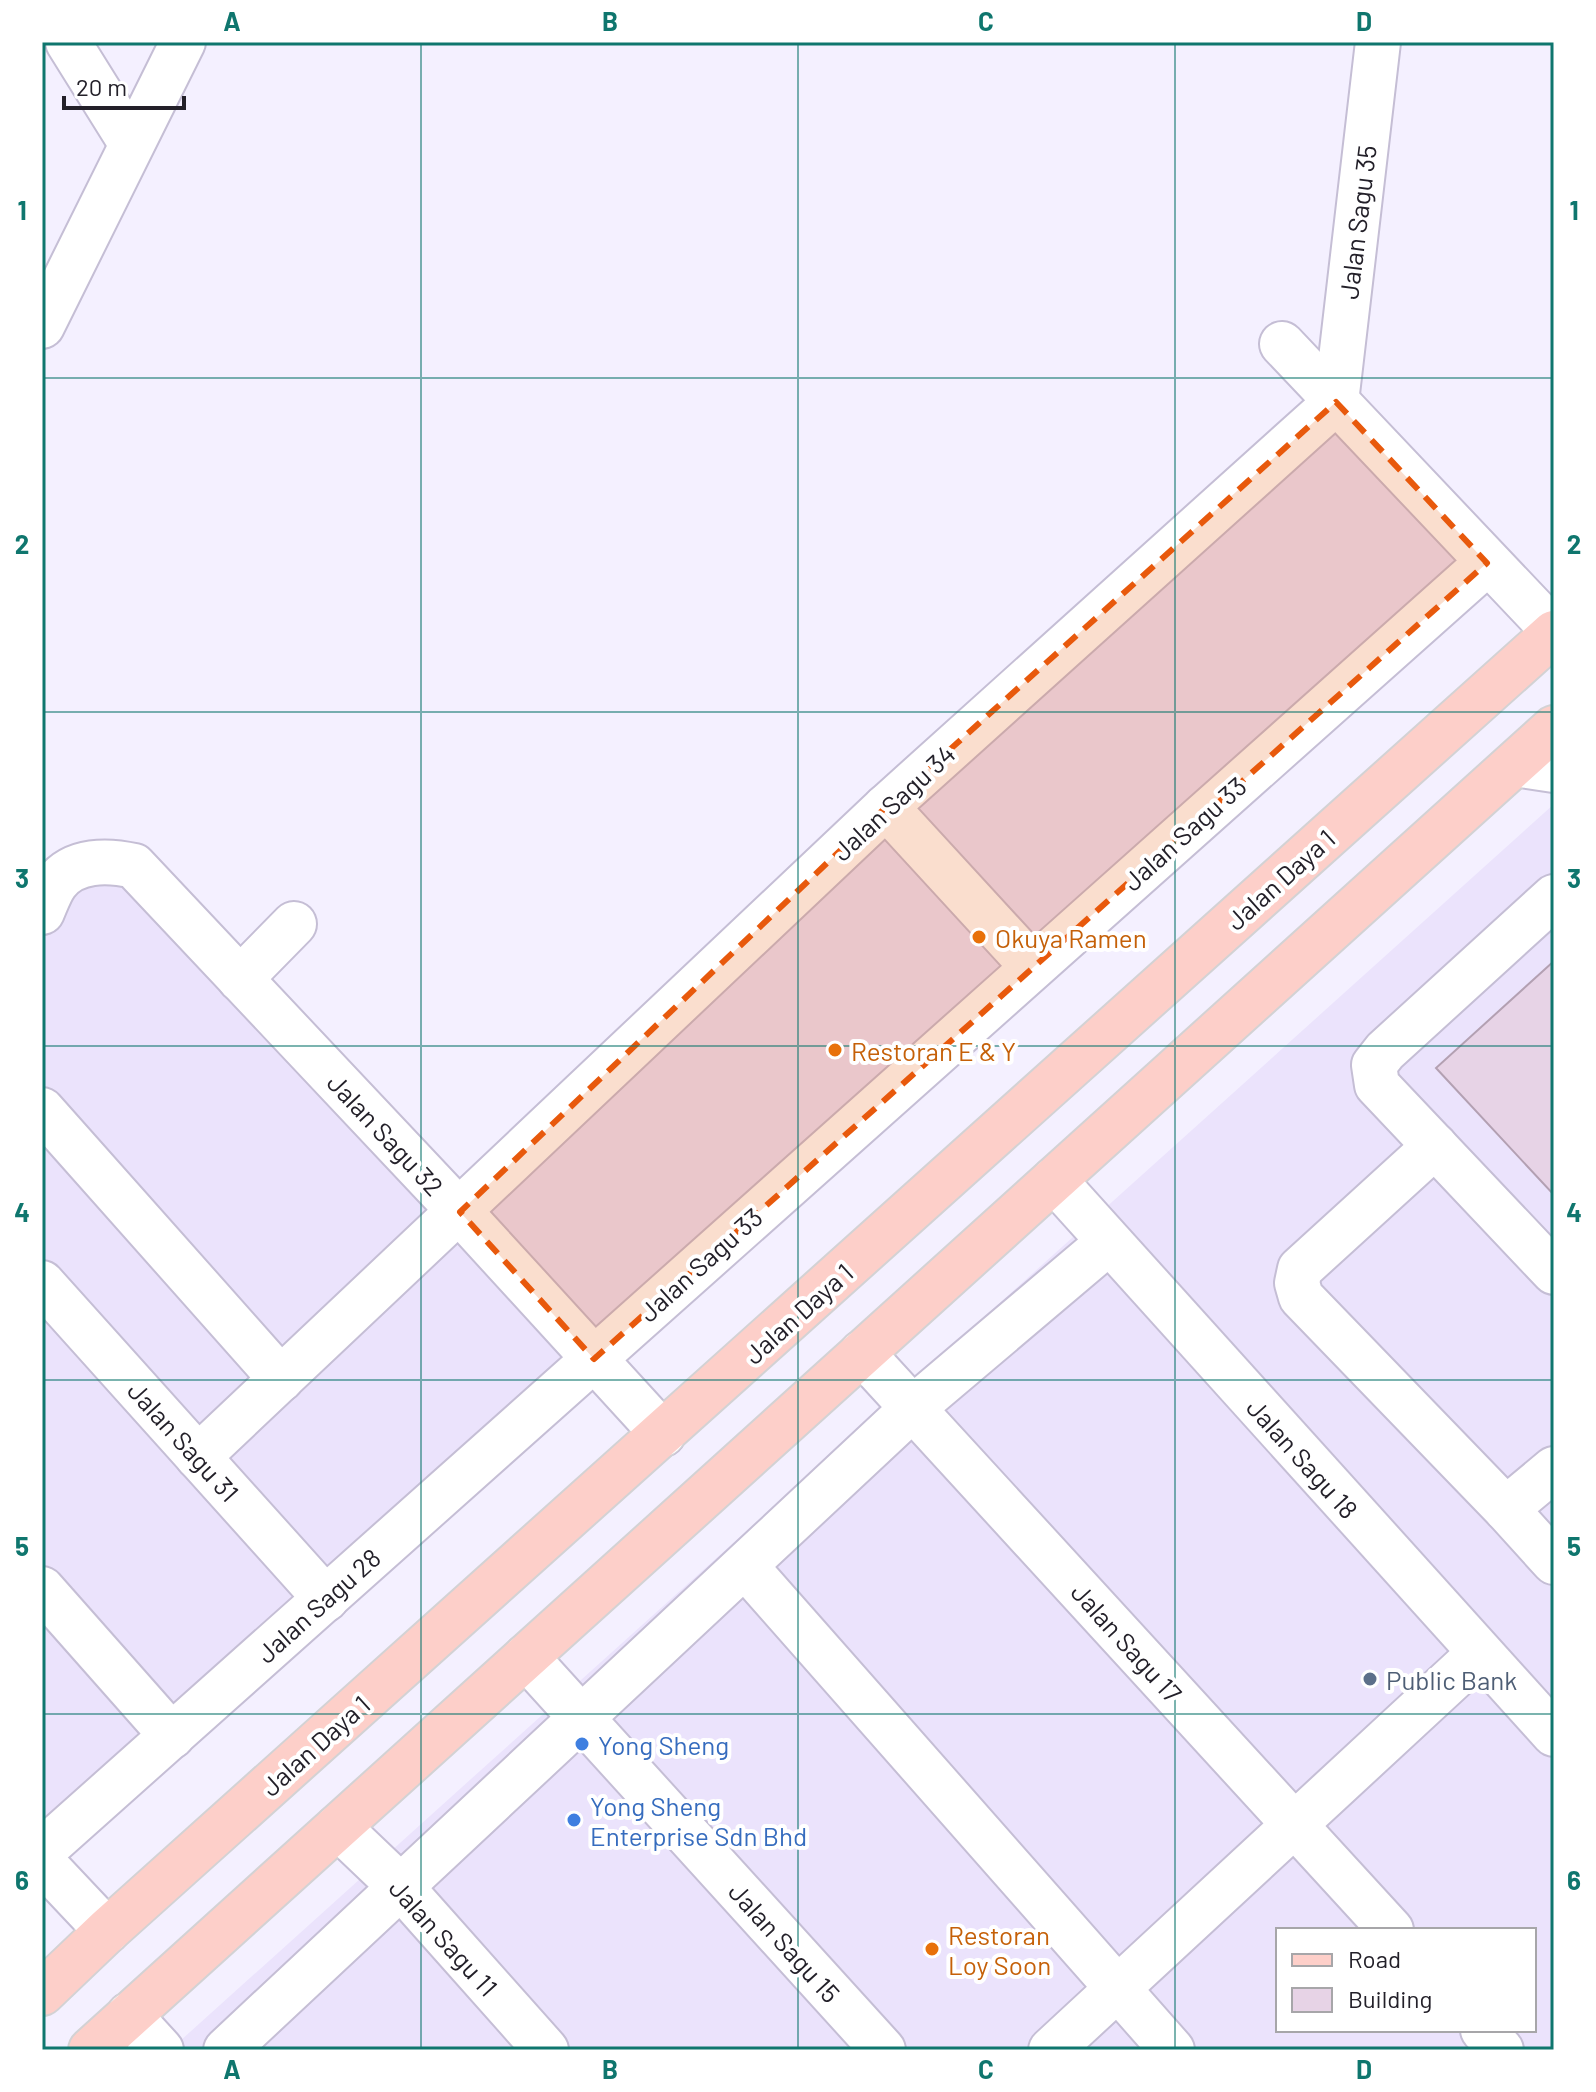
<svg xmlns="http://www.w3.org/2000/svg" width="1596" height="2092" font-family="Barlow,sans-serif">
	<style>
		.built { fill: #ebe3fc; fill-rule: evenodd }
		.building { fill: #e7d3e6; stroke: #b3a0b2; stroke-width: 2 }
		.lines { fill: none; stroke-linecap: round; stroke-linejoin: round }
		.minor-casing { stroke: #c5bed5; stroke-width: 48 }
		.major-casing { stroke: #d3d2d4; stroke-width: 48 }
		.minor { stroke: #fff; stroke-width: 44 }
		.major { stroke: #fdcfc9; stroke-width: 44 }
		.marked { fill: #e8590c; fill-opacity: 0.2; stroke: #e8590c; stroke-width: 6; stroke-dasharray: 16 10; stroke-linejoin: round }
		.grid { fill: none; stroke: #0f766e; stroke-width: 2; stroke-opacity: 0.55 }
		.food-dot { fill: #e8710a; stroke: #fff; stroke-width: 3 }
		.service-dot { fill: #5c6f8a; stroke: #fff; stroke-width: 3 }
		.shop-dot { fill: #3f7fe0; stroke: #fff; stroke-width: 3 }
		.labels { text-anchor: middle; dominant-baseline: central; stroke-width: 8; stroke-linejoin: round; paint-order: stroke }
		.street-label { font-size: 26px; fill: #232029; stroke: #fff }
		.food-label { font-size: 26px; fill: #c56008; stroke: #fff; text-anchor: start }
		.service-label { font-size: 26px; fill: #4e5e75; stroke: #fff; text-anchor: start }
		.shop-label { font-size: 26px; fill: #366cbe; stroke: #fff; text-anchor: start }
		.neatline { fill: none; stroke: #0f766e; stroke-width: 3 }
		.grid-label { font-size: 26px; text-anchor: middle; font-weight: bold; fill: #0f766e }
	</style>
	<rect width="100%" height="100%" fill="#f4f0ff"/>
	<g class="built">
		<path d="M1337 380 1509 564 42 1872V876L101 844 460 1189Z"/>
		<path d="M1554 804V2050H170ZM1278 1930H1534V2030H1278Z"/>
	</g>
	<path class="building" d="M1554 961V1195L1436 1068Z"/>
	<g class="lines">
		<g class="minor-casing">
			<g id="minor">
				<path d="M68 42 131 143"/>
				<path d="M42 326 183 42"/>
				<path d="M1282 344 1554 631"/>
				<path d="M1515 764 1554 770"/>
				<path d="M886 807 1033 967"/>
				<path d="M1554 897 1385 1051 1374 1065 1377 1085 1554 1272"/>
				<path d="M42 912C46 903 50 891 56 883 74 859 108 860 134 866L460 1212 663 1434"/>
				<path d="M240 979 294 924"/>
				<path d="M42 1110 281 1379"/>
				<path d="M1435 1146 1300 1269 1297 1283 1301 1297 1506 1509 1554 1469"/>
				<path d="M1054 1180 1554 1734"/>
				<path d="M42 1283 326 1599"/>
				<path d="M862 1353 1391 1930"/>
				<path d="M198 1457 886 807 1336 402 1378 42"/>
				<path d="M1506 1509 1554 1562"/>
				<path d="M745 1566 1172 2050"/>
				<path d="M42 1589 172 1736"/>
				<path d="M526 1657 883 2050"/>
				<path d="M338 1827 401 1887 546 2050"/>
				<path d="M42 1851 1487 563"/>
				<path d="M42 1862 107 1931"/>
				<path d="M129 2015 161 2050"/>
				<path d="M1483 2030 1501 2050"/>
				<path d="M226 2050 913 1408 1109 1242"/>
				<path d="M1051 2050 1480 1653"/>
			</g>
		</g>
		<g class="major-casing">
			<g id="major">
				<path d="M42 1993 107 1931 1554 633"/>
				<path d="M91 2050 1554 728"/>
			</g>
		</g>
		<use href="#minor" class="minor"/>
		<use href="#major" class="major"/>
	</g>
	<path class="marked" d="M1336 402 1487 563 594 1359 460 1212 886 807Z"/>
	<path class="grid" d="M421 42V2050M798 42V2050M1175 42V2050M42 378H1554M42 712H1554M42 1046H1554M42 1380H1554M42 1714H1554"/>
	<g class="food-dot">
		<circle cx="979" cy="937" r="8"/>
		<circle cx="835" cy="1050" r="8"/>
		<circle cx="932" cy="1949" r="8"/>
	</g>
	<circle class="service-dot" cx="1370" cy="1679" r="8"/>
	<g class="shop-dot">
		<circle cx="582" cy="1744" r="8"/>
		<circle cx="574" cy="1820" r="8"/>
	</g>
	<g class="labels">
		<g class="street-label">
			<text transform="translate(1357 222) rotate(-83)">Jalan Sagu 35</text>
			<text transform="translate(893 802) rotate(-43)">Jalan Sagu 34</text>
			<text transform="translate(1184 833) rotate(-42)">Jalan Sagu 33</text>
			<text transform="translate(1280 879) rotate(-42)">Jalan Daya 1</text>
			<text transform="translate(386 1134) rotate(47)">Jalan Sagu 32</text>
			<text transform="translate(700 1264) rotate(-42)">Jalan Sagu 33</text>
			<text transform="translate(798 1313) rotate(-42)">Jalan Daya 1</text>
			<text transform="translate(184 1441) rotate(48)">Jalan Sagu 31</text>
			<text transform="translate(1303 1458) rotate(48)">Jalan Sagu 18</text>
			<text transform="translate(318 1605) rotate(-42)">Jalan Sagu 28</text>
			<text transform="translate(1127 1642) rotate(48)">Jalan Sagu 17</text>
			<text transform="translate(315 1745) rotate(-42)">Jalan Daya 1</text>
			<text transform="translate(444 1937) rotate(48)">Jalan Sagu 11</text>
			<text transform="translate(785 1942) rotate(48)">Jalan Sagu 15</text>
		</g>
		<g class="food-label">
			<text x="995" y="937">Okuya Ramen</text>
			<text x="851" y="1050">Restoran E &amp; Y</text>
			<text x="948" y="1934">Restoran<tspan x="948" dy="30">Loy Soon</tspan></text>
		</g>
		<g class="service-label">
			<text x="1386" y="1679">Public Bank</text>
		</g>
		<g class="shop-label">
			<text x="598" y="1744">Yong Sheng</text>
			<text x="590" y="1805">Yong Sheng<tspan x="590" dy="30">Enterprise Sdn Bhd</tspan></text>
		</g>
	</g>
	<rect width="1596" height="2092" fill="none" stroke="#ffffff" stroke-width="88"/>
	<rect x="1276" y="1928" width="260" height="104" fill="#ffffff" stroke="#a7a6a9" stroke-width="2"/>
	<rect x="1292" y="1954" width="40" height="12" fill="#fdcfc9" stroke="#a7a6a9" stroke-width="2"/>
	<text x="1348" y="1968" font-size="24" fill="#232029">Road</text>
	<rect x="1292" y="1988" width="40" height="24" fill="#e7d3e6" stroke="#a7a6a9" stroke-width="2"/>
	<text x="1348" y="2008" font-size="24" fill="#232029">Building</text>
	<path d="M64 96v12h120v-12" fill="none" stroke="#232029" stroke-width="4"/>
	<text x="76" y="96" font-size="24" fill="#232029" stroke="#ffffff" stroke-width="6" paint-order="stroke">20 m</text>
	<rect x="44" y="44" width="1508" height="2004" class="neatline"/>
	<g class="grid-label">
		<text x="232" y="31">A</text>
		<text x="610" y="31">B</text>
		<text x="986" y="31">C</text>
		<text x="1364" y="31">D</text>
		<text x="22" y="220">1</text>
		<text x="1574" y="220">1</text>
		<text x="22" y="554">2</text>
		<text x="1574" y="554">2</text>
		<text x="22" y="888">3</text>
		<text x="1574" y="888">3</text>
		<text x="22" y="1222">4</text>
		<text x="1574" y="1222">4</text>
		<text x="22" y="1556">5</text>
		<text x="1574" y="1556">5</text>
		<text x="22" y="1890">6</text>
		<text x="1574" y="1890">6</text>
		<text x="232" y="2079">A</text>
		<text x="610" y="2079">B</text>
		<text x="986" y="2079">C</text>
		<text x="1364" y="2079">D</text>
	</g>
</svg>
